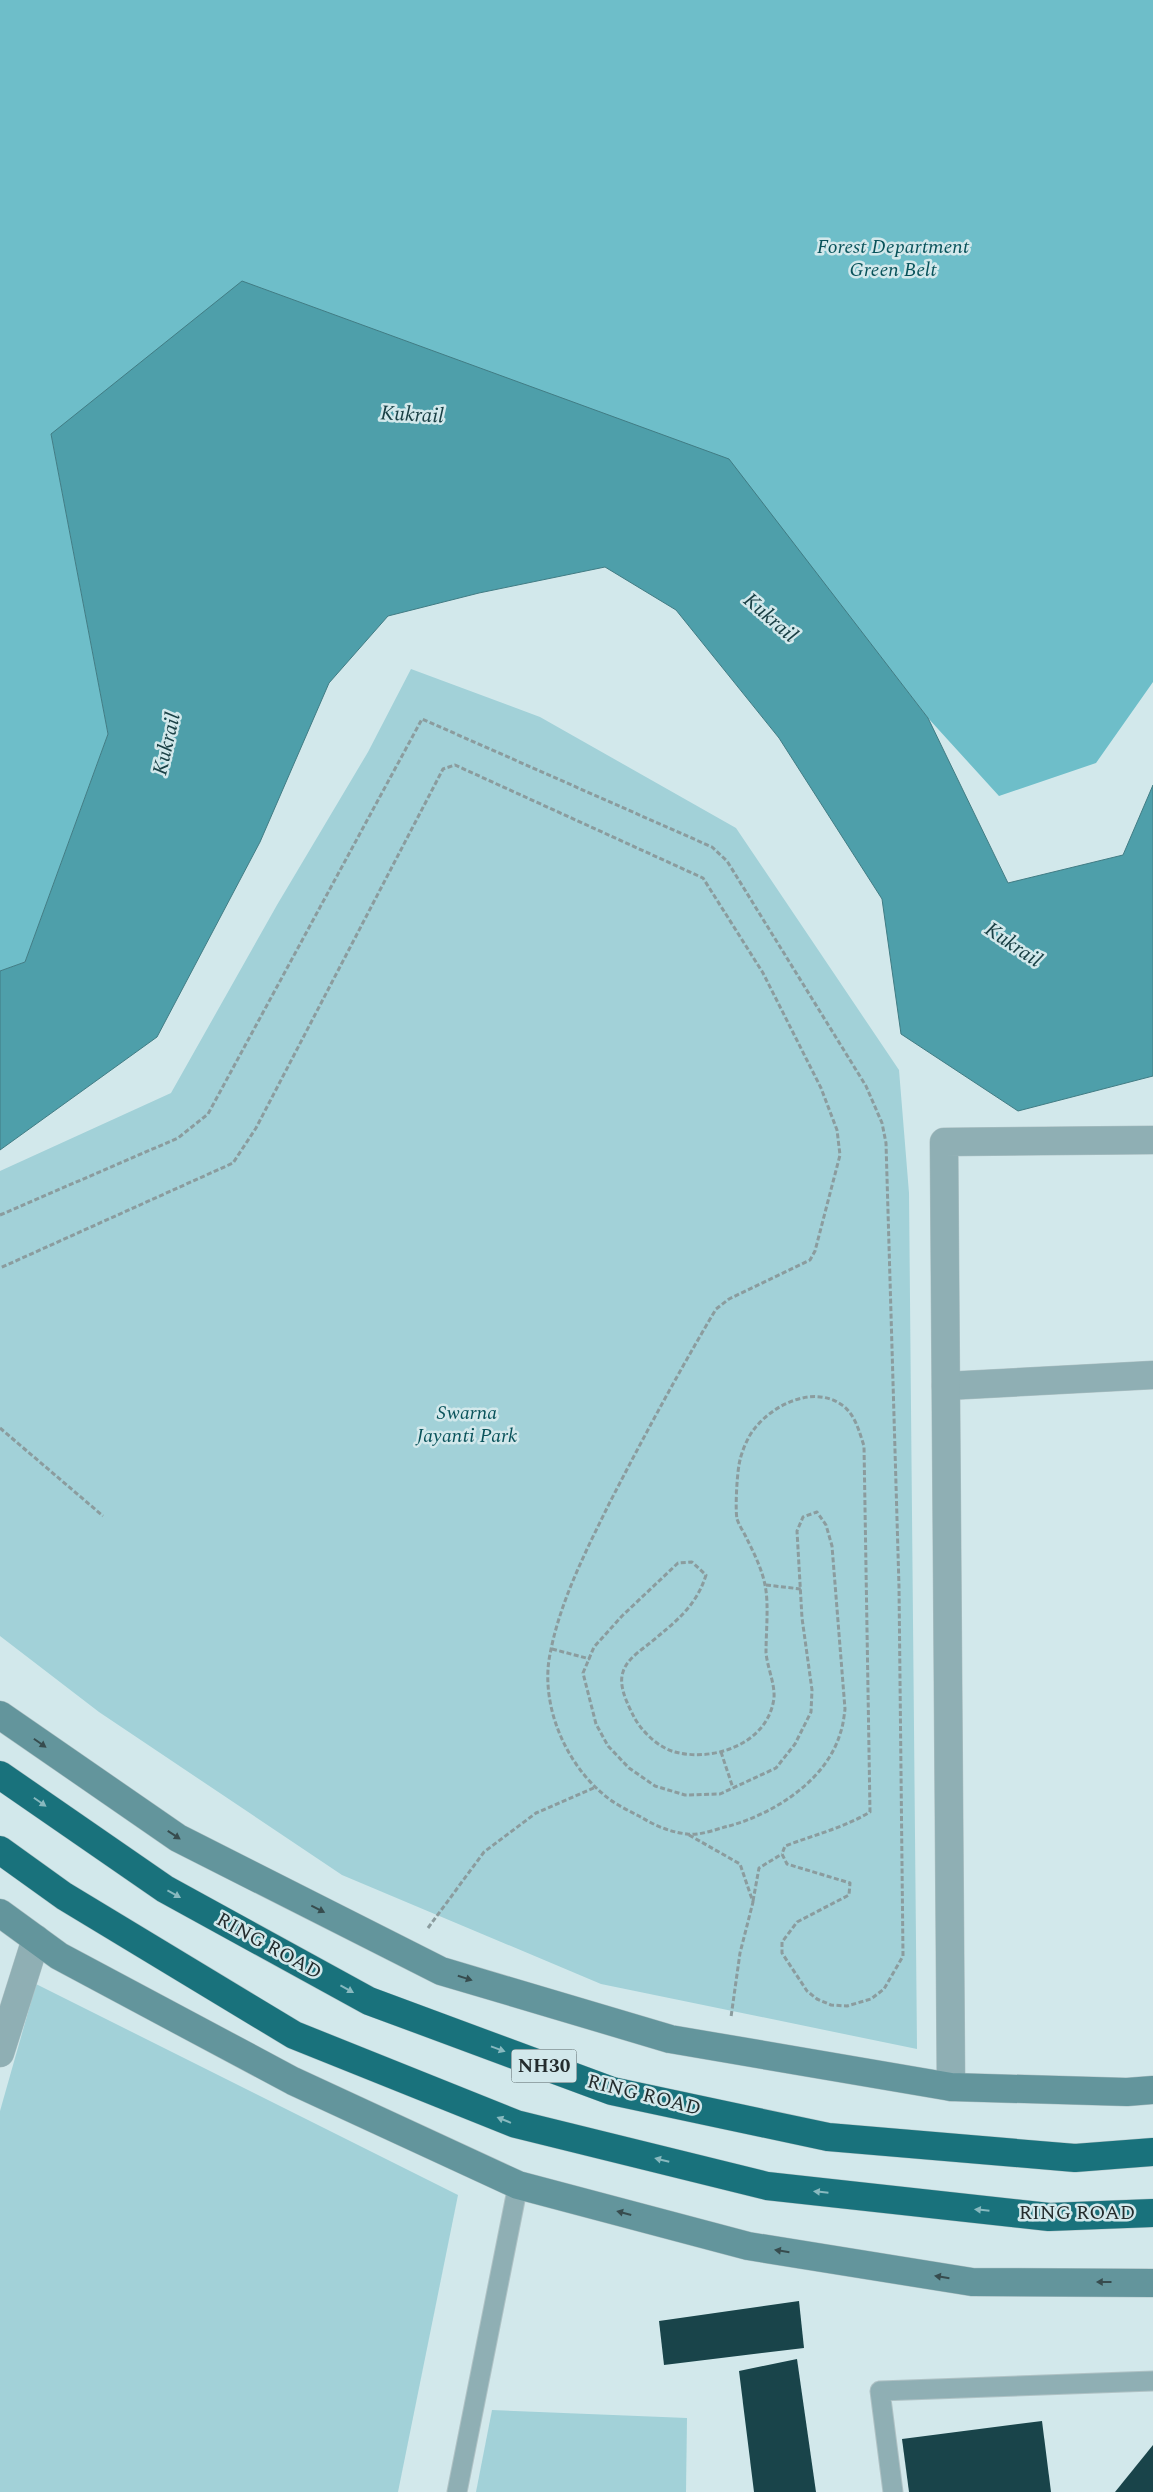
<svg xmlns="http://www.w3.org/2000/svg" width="1153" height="2492" font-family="Spectral,serif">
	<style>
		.green { fill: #a2d1d8 }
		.forest { fill: #6ebec9 }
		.water { fill: #4e9faa; stroke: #417c84 }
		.building { fill: #19444a }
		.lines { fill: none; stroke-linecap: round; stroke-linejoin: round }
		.lane-casing { stroke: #afc2c5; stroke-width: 21 }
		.street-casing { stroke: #afc2c5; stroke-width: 29 }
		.secondary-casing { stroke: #afc2c5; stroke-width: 29 }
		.highway-casing { stroke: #afc2c5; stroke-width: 29 }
		.path { stroke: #8b9c9e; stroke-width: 3; stroke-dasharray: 5 2.5; stroke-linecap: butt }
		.lane { stroke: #8fafb4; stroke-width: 19 }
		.street { stroke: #8fafb4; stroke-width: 28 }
		.secondary { stroke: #63959c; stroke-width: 28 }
		.highway { stroke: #19727c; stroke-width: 28 }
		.oneway { fill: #374c4e }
		.oneway2 { fill: #88b9bf }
		.labels { text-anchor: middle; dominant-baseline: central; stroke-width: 5; stroke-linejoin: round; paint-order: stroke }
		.shield { fill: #d2e8eb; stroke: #586466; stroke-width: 1 }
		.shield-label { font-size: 19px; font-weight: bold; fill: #242c2d }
		.park-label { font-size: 20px; font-style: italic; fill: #08525a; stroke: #d2e8eb }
		.street-label { font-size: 20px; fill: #242c2d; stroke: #d2e8eb }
		.water-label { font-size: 21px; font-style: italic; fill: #1a4045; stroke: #d2e8eb }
	</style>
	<rect width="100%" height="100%" fill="#d2e8eb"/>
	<g class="green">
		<path d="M411 669 540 717 736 828 899 1070 909 1193 917 2049 601 1984 342 1875 99 1712 0 1636V1171L171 1093 277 905 368 752Z"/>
		<path d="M36 1984 458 2195 398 2492H0V2111Z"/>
		<path d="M492 2410 687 2418 686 2492H476Z"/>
	</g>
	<path class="forest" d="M0 0H1153V682L1096 763 999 796 928 718 813 569 51 434 108 734 25 962 0 971Z"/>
	<path class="water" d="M242 281 729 459 928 718 1008 883 1123 855 1153 785V1076L1018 1111 901 1034 882 899 779 738 676 610 605 567 479 593 388 616 329 683 260 842 157 1037 0 1150V971L25 962 108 734 51 434Z"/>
	<g class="building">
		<path d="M799 2301 804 2348 664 2365 659 2321Z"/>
		<path d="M797 2359 816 2492H754L739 2371Z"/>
		<path d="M1042 2421 1051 2492H909L902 2439Z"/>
		<path d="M1153 2445V2492H1115Z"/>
	</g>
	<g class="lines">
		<g class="lane-casing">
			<g id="lane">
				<path d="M457 2492 518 2185"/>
				<path d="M893 2492 880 2391 1153 2381"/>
			</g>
		</g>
		<g class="street-casing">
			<g id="street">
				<path d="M946 1386 1153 1375"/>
				<path d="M0 2053 36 1939"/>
				<path d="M951 2087 944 1142 1153 1140"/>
			</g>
		</g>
		<g class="secondary-casing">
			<g id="secondary">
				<path d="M0 1715 178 1838 441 1971 670 2039 951 2087 1127 2092 1153 2090"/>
				<path d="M0 1913 59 1956 293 2081 518 2185 748 2246 972 2282 1153 2283"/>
			</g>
		</g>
		<g class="highway-casing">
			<g id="highway">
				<path d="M0 1775 165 1889 369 2001 612 2091 828 2137 1075 2158 1153 2152"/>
				<path d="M0 1850 64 1896 294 2035 516 2124 767 2186 1049 2217 1153 2213"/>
			</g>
		</g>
		<g class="path">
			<path d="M0 1215 178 1138 208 1114 422 719 712 847 727 861 866 1086 882 1123 886 1143 899 1587 903 1956 884 1989 871 1999 847 2006 831 2005 817 1999 807 1991 782 1953V1942L797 1922 849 1895 850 1883 787 1864 782 1854 785 1846C814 1835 843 1828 870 1812L864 1446C859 1431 855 1414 842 1405 814 1385 774 1404 755 1428 748 1436 742 1451 740 1460 737 1471 735 1509 737 1519 739 1525 743 1531 746 1537 753 1551 762 1569 765 1585 769 1603 766 1632 766 1652 767 1667 775 1683 774 1698 768 1744 714 1762 675 1752 659 1748 642 1732 634 1717 628 1705 618 1686 623 1672 627 1659 640 1651 650 1643 675 1622 696 1607 706 1575L692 1562 678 1563 622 1616 594 1647 583 1673 596 1724 608 1746 629 1768 655 1786 685 1795 720 1794 776 1768 795 1744 811 1712 812 1690 802 1618 797 1531 803 1517 817 1512 826 1525 832 1546 845 1709C844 1717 843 1726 840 1734 826 1781 773 1814 729 1826 716 1829 700 1836 687 1834 669 1832 654 1825 639 1816 627 1810 613 1803 603 1794 566 1763 542 1708 549 1660 558 1605 585 1553 609 1504 643 1438 678 1373 716 1309L729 1299 810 1260 815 1251 840 1155 837 1130 821 1088 763 973 703 878 455 765 443 769 256 1128 233 1163 0 1268"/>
			<path d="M0 1428 103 1516"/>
			<path d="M766 1585 801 1589"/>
			<path d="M552 1649 590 1659"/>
			<path d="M721 1752 733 1788"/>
			<path d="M689 1835 740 1864 753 1902 740 1953 731 2017"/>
			<path d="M753 1901 759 1868 782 1854"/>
			<path d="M428 1928 484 1852 536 1813 596 1787"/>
		</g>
		<use href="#lane" class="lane"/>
		<use href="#street" class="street"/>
		<use href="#secondary" class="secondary"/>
		<use href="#highway" class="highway"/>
	</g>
	<defs><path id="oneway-solid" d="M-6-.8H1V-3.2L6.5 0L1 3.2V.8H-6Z" transform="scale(1.25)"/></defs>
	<g class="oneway">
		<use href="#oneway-solid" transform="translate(40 1743) rotate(35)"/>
		<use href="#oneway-solid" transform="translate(174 1835) rotate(33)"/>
		<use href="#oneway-solid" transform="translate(318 1909) rotate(27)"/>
		<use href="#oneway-solid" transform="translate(465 1978) rotate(17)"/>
		<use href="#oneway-solid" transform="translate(624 2213) rotate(-165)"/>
		<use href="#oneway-solid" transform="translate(782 2251) rotate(-171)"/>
		<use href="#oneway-solid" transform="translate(942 2277) rotate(-171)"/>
		<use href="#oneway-solid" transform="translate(1104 2282) rotate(-180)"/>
	</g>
	<g class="oneway2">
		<use href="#oneway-solid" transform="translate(40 1802) rotate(35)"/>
		<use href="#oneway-solid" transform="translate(174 1894) rotate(29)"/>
		<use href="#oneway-solid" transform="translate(347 1989) rotate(29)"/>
		<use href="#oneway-solid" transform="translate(498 2049) rotate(20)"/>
		<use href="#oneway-solid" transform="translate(504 2120) rotate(-158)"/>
		<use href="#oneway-solid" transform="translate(662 2160) rotate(-166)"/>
		<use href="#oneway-solid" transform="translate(821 2192) rotate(-174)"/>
		<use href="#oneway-solid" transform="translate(982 2210) rotate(-174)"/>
	</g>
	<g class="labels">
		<rect class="shield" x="511.5" y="2049.5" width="65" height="33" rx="4"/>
		<g class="shield-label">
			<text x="544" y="2066">NH30</text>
		</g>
		<g class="park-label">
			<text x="893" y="247">Forest Department<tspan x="893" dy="23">Green Belt</tspan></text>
			<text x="467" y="1413">Swarna<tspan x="467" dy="23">Jayanti Park</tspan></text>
		</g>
		<g class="street-label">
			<text transform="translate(269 1946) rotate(29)">RING ROAD</text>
			<text transform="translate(644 2095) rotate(14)">RING ROAD</text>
			<text x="1077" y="2213">RING ROAD</text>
		</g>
		<g class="water-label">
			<text transform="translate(412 415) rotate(3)">Kukrail</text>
			<text transform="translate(770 618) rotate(41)">Kukrail</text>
			<text transform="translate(167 744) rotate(-77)">Kukrail</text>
			<text transform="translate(1013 945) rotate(34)">Kukrail</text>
		</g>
	</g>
</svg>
